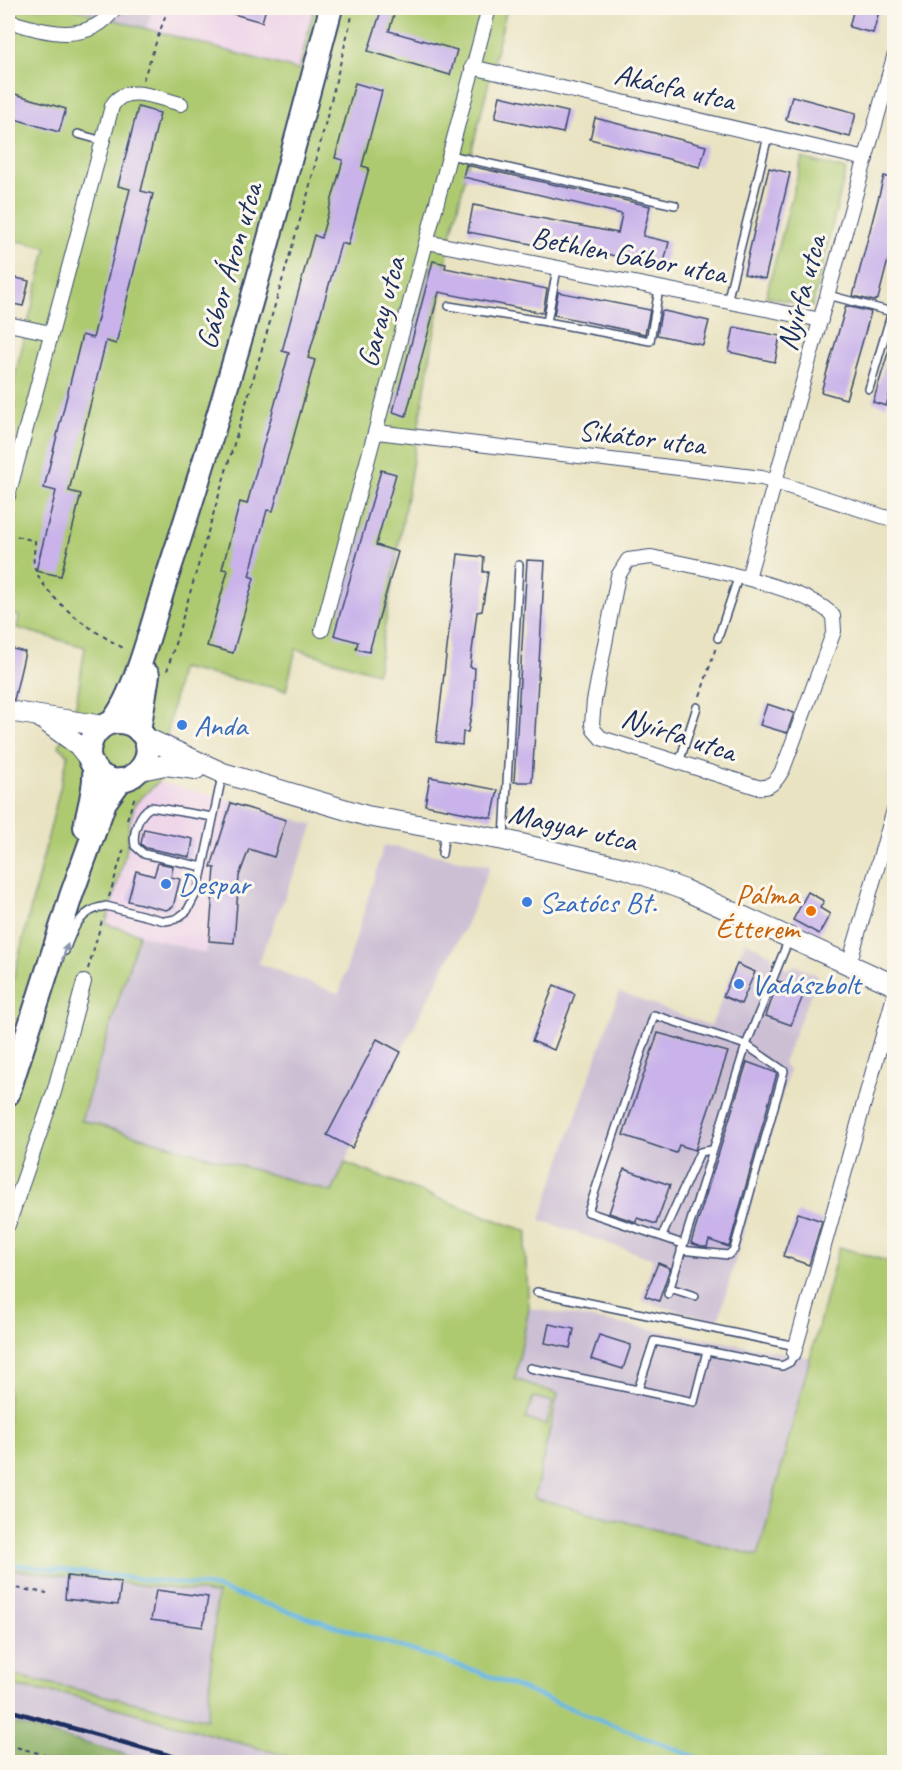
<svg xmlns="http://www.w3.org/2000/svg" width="902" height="1770" font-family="Caveat,sans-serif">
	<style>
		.built { fill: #edd1e9 }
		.industrial { fill: #ccbfd4 }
		.green { fill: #aeca71; stroke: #647c68; stroke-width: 1.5; fill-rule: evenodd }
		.forest { fill: #8aae63; stroke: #526e60; stroke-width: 1.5 }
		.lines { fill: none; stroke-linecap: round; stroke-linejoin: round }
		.stream { stroke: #6bb8e5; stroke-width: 4.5 }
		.building { fill: #c9b3ea }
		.lane-casing { stroke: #3a4a6d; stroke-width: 10 }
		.street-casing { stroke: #3a4a6d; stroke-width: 16 }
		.secondary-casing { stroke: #3a4a6d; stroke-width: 22 }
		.primary-casing { stroke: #3a4a6d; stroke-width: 26 }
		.path { stroke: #3a4a6d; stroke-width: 2; stroke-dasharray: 4.5 4.5; stroke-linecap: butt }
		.lane { stroke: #fff; stroke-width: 7 }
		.street { stroke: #fff; stroke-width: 14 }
		.secondary { stroke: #fff; stroke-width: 20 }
		.primary { stroke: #fff; stroke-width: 22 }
		.rail { stroke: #1b2f5e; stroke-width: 4.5 }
		.oneway { fill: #8d97ae }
		.shop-dot { fill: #3f7fe0; stroke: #fbf7ec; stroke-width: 2 }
		.food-dot { fill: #e8710a; stroke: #fbf7ec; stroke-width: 2 }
		.labels { text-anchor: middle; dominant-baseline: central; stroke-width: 6; stroke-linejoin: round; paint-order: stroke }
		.street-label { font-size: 30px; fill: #1b2f5e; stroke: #fbf7ec }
		.shop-label { font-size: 30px; fill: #366cbe; stroke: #fbf7ec; text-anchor: start }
		.food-label { font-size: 30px; fill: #c56008; stroke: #fbf7ec; text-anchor: end }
	</style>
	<rect width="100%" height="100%" fill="#fbf7ec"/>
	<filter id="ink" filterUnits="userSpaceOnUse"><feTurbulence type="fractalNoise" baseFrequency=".0167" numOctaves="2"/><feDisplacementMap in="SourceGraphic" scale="12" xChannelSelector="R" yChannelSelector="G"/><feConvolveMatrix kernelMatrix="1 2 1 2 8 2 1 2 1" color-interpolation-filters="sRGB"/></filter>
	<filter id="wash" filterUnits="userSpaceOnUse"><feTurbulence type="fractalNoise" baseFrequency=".008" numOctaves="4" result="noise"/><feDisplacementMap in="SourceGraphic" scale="24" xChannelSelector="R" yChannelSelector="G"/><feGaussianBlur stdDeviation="1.35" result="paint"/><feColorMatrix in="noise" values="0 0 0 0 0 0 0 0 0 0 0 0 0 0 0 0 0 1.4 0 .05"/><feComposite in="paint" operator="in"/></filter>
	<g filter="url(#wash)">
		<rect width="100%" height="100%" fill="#e9e3c2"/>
		<g class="built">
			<path d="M153 8H314L299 70 146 29Z"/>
			<path d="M158 782 232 800 211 867 214 868V872L206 954 106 925 128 844 129 824 135 804Z"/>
		</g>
		<g class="industrial">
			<path d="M70 8H153L146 29Z"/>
			<path d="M232 800 314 825 258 963 339 994 384 845 490 866 467 923 352 1147 332 1192 81 1120 139 934 206 954 214 872V868L211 867Z"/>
			<path d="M745 941 772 955V961L787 969 795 965 818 976 783 1063 789 1071 718 1322 641 1301 653 1259 540 1220 619 992 711 1026Z"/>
			<path d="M529 1308 810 1357 759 1556 534 1498 557 1394 515 1380Z"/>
			<path d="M533 1397 553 1402 546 1426 526 1420Z"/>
			<path d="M8 1569 217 1594 208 1719 8 1674Z"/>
			<path d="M8 1686 71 1695 308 1762H154L8 1722Z"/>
		</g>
		<g class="green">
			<path d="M8 8H70L299 70 314 8H507L451 235 377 673 296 649 286 690 180 668 158 782 135 804 129 824 128 844 106 924 139 934 81 1120 332 1192 345 1163 528 1232 525 1248 529 1308 515 1379 558 1394 534 1498 758 1556 839 1247 894 1263V1762H308L71 1695 8 1686V1674L207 1719 217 1594 8 1569V1001L68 755 59 746 76 705 85 647 17 628 19 616 8 613V404L47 247 8 239ZM533 1397 553 1402 546 1425 526 1419Z"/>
			<path d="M802 158 846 170 812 307 766 296Z"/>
		</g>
		<path class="forest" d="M8 1722 154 1762H8Z"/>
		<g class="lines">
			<g class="stream">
				<path d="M8 1564 213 1587 476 1671 708 1762"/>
				<path d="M888 1762 894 1741"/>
			</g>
		</g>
		<g id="blocks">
			<g class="building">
				<path d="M224 8H266L262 22 223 11Z"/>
				<path d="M382 8H396L389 31 457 50 450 75 368 51Z"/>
				<path d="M854 8H880L873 33 849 27Z"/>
				<path d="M355 83 382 91 362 166 369 168 348 245 341 243 308 358 315 360 273 511 267 510 249 576 254 578 233 653 207 646 228 570 222 569 240 502 247 504 289 353 282 351 314 235 321 238 343 160 335 158Z"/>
				<path d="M8 92 66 109 59 132 8 117Z"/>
				<path d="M500 96 568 112 563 133 495 118Z"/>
				<path d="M792 96 856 113 850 137 786 120Z"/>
				<path d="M138 107 160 113 141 191 153 194 116 344 106 341 69 491 81 494 61 576 36 571 56 491 44 488 82 335 93 338 130 189 118 186Z"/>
				<path d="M595 118 706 146 700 167 590 139Z"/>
				<path d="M466 165 650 206 643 236 669 242 663 267 554 242 553 248 468 232 473 205 618 233 622 214 463 177Z"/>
				<path d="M769 168 790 173 765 279 744 274Z"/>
				<path d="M884 176 894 179V237L878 299 874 301 853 296Z"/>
				<path d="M433 261 446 264 445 268 547 289 543 313 439 292 406 416 393 412Z"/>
				<path d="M8 276 29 281 23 306 8 303Z"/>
				<path d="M558 292 650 310 645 334 554 315Z"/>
				<path d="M846 306 871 312 846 399 821 392Z"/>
				<path d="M664 311 709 321 703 345 657 335 661 312Z"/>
				<path d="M734 327 780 336 775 362 729 352Z"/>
				<path d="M892 340H894V379L886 406 873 402Z"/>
				<path d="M381 470 396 474 376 545 398 552 369 652 356 649 358 642 334 635Z"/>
				<path d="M458 554 484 557 483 572H488L482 611 477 612 470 667 475 668 473 704 468 732H463L462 745 436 742Z"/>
				<path d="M527 560 545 561 532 782H514Z"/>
				<path d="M9 648 25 652 14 700 8 699Z"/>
				<path d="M767 704 794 713 787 733 760 725Z"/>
				<path d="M430 777 498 790 492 818 425 805Z"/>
				<path d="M231 803 286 820 274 857 249 849 239 876 234 943 209 941 215 868 211 867Z"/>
				<path d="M144 829 193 839 190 857 146 848 141 844Z"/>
				<path d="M158 863 173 866 171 877 180 879 173 907 166 910 128 901 136 871 154 876Z"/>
				<path d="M808 892 824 901 820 908 830 914 819 934 793 920Z"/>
				<path d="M737 964 755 972 741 1004 723 996Z"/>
				<path d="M778 981 805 991 791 1025 766 1016Z"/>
				<path d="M554 985 575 994 554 1050 532 1041Z"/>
				<path d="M658 1033 728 1052 695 1150 679 1145 676 1153 623 1135Z"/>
				<path d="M377 1039 401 1052 352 1148 327 1135Z"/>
				<path d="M747 1062 777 1073 729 1247 709 1240 707 1247H702L691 1243Z"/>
				<path d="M624 1169 670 1185 656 1224 637 1218 636 1222 609 1213Z"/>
				<path d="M798 1213 822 1221 809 1265 783 1256Z"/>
				<path d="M658 1263 670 1268 659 1301 645 1296Z"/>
				<path d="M549 1324 574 1329 570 1348 545 1343Z"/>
				<path d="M599 1335 631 1345 623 1369 591 1359Z"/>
				<path d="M67 1576 121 1582 118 1605 65 1599Z"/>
				<path d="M156 1590 208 1597 203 1627 151 1620Z"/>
			</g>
		</g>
	</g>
	<g filter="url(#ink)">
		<use href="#blocks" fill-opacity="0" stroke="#3a4a6d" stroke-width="1.5"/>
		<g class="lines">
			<g class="lane-casing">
				<g id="lane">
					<path d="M78 134 103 141"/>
					<path d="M450 155 675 205"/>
					<path d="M828 295 892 312"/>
					<path d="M727 302 768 136"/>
					<path d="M449 306 547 322 557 269"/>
					<path d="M547 322 650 341 659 289"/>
					<path d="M869 389 894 305"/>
					<path d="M718 638 739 575"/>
					<path d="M679 763 697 707"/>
					<path d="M504 838 519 565"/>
					<path d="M442 854 445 831"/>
					<path d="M203 867 144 854 135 846C132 833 139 813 151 807L213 817"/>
					<path d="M65 951C73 928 80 910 106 906L165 921 176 919 187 911 198 890 222 776"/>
					<path d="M662 1236 700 1152 712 1150"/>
					<path d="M681 1250 728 1255 734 1250 784 1071 746 1045 654 1015 588 1212 683 1244"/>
					<path d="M670 1288 695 1296"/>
					<path d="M537 1292 796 1346"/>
					<path d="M668 1294 746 1045 789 939"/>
					<path d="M654 1341 707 1351 694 1402 638 1390Z"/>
					<path d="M707 1351 782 1366 790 1362 794 1353"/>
					<path d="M530 1368 638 1390"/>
				</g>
			</g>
			<g class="street-casing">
				<g id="street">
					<path d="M8 21C45 32 89 46 115 8"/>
					<path d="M472 67 866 159"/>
					<path d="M427 242 821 320"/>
					<path d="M8 324 51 333"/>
					<path d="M377 432 762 478 894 520"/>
					<path d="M8 496 112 106C125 82 160 99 181 104"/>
					<path d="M651 557C690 565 810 587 833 616L834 631 783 769C777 780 771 789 757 787L601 738 594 730 592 724 594 701 618 576 628 560Z"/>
					<path d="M748 578 894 57"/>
					<path d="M322 630 489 8"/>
					<path d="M849 964 894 810"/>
					<path d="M8 1225 54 1092 84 982"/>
					<path d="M794 1353 894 996"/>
				</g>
			</g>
			<g class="secondary-casing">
				<g id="secondary">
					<path d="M8 711 103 726"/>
					<path d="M41 718 78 745 90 760"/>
					<path d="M144 737 223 773 367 816 504 840 628 869 682 889 894 985"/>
					<path d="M141 770 165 765 196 769"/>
				</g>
			</g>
			<g class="primary-casing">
				<g id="primary">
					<path d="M112 722C137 691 154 615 168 574 230 388 281 197 331 8"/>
					<path d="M139 731 148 675"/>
					<path d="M85 827C88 810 96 787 94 768 93 765 91 763 90 760 86 745 95 728 110 723 119 721 128 722 136 728 169 753 124 804 94 768"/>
					<path d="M8 1094 71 896 105 802 121 780"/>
				</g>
			</g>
			<g class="path">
				<path d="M143 80 168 8"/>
				<path d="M8 407 16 409"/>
				<path d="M8 534 35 541C35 549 32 562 35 569 49 603 94 632 125 649"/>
				<path d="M167 671 308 193 354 8"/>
				<path d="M700 696 716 647"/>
				<path d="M127 819 135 796"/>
				<path d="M109 897 124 848"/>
				<path d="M88 969 103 917"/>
				<path d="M8 1587 47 1593"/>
				<path d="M8 1745 72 1762"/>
			</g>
			<use href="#lane" class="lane"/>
			<use href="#street" class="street"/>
			<use href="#secondary" class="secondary"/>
			<use href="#primary" class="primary"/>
			<path class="rail" d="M8 1710 193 1762"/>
		</g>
		<defs><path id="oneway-solid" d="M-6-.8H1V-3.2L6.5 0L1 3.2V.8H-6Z" transform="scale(1.5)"/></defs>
		<use class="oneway" href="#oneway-solid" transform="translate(65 952) rotate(-71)"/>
	</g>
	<g class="shop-dot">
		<circle cx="182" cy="725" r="6"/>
		<circle cx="166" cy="884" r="6"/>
		<circle cx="527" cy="902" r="6"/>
		<circle cx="739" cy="984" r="6"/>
	</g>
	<circle class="food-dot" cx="811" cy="911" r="6"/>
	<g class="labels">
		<g class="street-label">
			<text transform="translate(675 87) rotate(13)">Akácfa utca</text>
			<text transform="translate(629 255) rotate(11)">Bethlen Gábor utca</text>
			<text transform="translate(229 266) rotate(-74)">Gábor Áron utca</text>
			<text transform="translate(801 293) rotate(-75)">Nyírfa utca</text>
			<text transform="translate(381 312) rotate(-75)">Garay utca</text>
			<text transform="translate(642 437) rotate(7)">Sikátor utca</text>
			<text transform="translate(679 734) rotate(18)">Nyírfa utca</text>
			<text transform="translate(573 827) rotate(13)">Magyar utca</text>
		</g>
		<g class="shop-label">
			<text x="194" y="725">Anda</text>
			<text x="178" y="884">Despar</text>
			<text x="539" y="902">Szatócs Bt.</text>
			<text x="751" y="984">Vadászbolt</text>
		</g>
		<g class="food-label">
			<text x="799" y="894">Pálma<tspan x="799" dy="34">Étterem</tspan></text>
		</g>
	</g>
	<rect width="902" height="1770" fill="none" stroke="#fbf7ec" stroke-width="30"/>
</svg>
